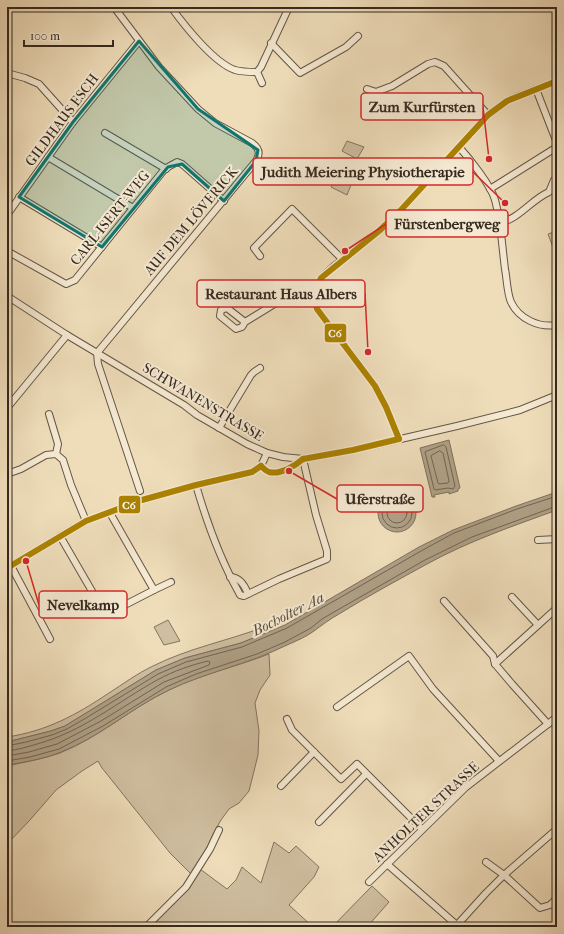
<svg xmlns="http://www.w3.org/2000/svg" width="564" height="934" font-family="'IM FELL French Canon',serif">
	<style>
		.green { fill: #cfbea0; stroke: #827460 }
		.water { fill: #afa086; stroke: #7e705d }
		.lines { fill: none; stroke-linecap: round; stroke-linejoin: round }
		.shore { stroke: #726453; stroke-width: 1 }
		.minor-casing { stroke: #635646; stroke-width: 8 }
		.minor { stroke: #f5e9d2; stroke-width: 6 }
		.bus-1-casing { stroke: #f5e9d2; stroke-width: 9 }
		.bus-1 { stroke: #ac8200; stroke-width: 6 }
		.marked { fill: #0f766e; fill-opacity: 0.2; stroke: #0f766e; stroke-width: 3; stroke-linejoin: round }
		.labels { text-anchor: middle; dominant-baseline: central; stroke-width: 4; stroke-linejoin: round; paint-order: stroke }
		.street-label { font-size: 14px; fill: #342920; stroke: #f5e9d2 }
		.water-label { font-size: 15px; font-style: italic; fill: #594d3f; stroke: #f5e9d2 }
		.leader { fill: none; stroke: #d62828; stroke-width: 1.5 }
		.callout-dot { fill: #d62828; stroke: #f5e9d2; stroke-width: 1.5 }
		.callout { fill: #f5e9d2; stroke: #d62828; stroke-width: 1.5 }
		.callout-label { font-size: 15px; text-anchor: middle; font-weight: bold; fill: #342920 }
		.line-badge { stroke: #f5e9d2; stroke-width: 1.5 }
		.badge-label { font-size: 11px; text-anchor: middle; font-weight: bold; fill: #fff }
	</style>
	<rect width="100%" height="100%" fill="#efddba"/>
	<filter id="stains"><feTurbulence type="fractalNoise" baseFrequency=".005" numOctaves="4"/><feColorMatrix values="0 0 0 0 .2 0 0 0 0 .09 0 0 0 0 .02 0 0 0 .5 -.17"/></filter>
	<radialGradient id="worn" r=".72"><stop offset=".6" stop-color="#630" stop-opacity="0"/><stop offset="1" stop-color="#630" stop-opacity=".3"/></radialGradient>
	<g class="green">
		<path d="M347 141 364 147 357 159 342 151Z"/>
		<path d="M335 178 351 185 347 195 331 187Z"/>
		<path d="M557 231V258L548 234Z"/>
		<path d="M168 620 180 641 164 645 154 627Z"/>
		<path d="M264 627 266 633 241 643 185 658 156 670 65 726 51 731 7 742V737C47 731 76 715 109 693 123 684 138 673 153 666 189 648 227 641 264 627Z"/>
		<path d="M269 654 270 675 260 690 255 703 259 731 258 755 249 791 239 803 229 809 221 820 213 834 207 848 191 874 170 853 102 768 98 761 82 771 56 790 30 820 7 844V766C25 762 43 759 60 753 100 737 131 708 169 690 201 674 236 667 269 654Z"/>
		<path d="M274 842 289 853 296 846 319 867 314 877 289 905 313 927H147C167 908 187 893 200 869L227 889 236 880 242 867 261 883Z"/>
		<path d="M372 886 389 902 367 927H332Z"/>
	</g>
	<g class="water">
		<path d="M449 440 460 488 458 489V491L449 494V492L434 495 435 497H432L420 448Z"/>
		<path d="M557 492V510C513 526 469 541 427 564 398 580 368 596 339 614 330 619 322 625 314 631 306 637 296 641 287 645 249 664 207 672 169 690 131 708 100 737 61 752 44 759 25 762 7 765V742L51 731 65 726 156 670 185 658 241 643 285 625 419 547 453 530 516 506Z"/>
		<circle cx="397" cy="513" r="19"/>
	</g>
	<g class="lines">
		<g class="shore">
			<path d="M444 445 446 447 455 486 453 489 448 488 435 490 434 489 425 452 427 451Z"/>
			<path d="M440 451 443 453 449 481 448 483 439 484 438 483 431 456Z"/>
			<circle cx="397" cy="513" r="15"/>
			<circle cx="397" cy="513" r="10"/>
			<path d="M7 746 26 742 52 735 67 729 86 718 158 674 186 662 242 647 287 628 421 551 454 533 517 509 557 496"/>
			<path d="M7 751C17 750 27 747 37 744 84 731 117 702 159 679 174 671 191 665 208 661L210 662 209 665 164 682 101 721 57 744 29 752 7 756"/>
			<path d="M7 761 30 757 59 749 103 726 166 687 196 674 257 654 285 642 311 628 322 619 341 608 425 560 472 537 557 506"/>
		</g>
		<g class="minor-casing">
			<g id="minor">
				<path d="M171 7C184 25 214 63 235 70 242 72 250 72 257 72"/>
				<path d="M271 43 300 73 346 47 358 36"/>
				<path d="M257 72 261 67 289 7"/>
				<path d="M257 72 262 83"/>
				<path d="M7 73 25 78 39 84 73 122"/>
				<path d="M367 89 376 92 392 86 428 64 435 62 444 66 488 115"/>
				<path d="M536 89 557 143"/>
				<path d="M105 133 166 169"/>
				<path d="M459 147C469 158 491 185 495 200 501 222 502 246 505 269 507 279 507 293 511 302 519 319 539 328 557 325"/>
				<path d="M48 157 133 208"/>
				<path d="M490 189 557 147"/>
				<path d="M19 197 102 247"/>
				<path d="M7 215 73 122 139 41"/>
				<path d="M500 223C520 218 531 200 549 192L554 180 557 178"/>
				<path d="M7 251 66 284 75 280 164 170 168 167 177 162 182 164 224 201"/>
				<path d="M260 256 254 248 292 209 342 259"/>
				<path d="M7 296 67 335 184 405 197 415 247 444 267 453 283 457 303 459 353 450 457 426 520 410 557 395"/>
				<path d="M245 322 242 327 236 329 220 316 221 310 227 308 245 322 289 295 303 291H315"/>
				<path d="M97 353 256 161C261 153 259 148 252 143L215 123 198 109 159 67 114 7"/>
				<path d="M97 353 98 364 140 491"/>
				<path d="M7 408 67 335"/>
				<path d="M49 414 58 444 56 454"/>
				<path d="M219 428 251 375 254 372 260 368"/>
				<path d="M399 439 386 407 375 386 317 309 315 301V291L321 278 333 267 379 231 400 211 488 115 507 101 516 97 557 81"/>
				<path d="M7 474 21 469 46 455 56 454 63 460 71 485 86 521"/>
				<path d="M196 485C207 523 219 557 238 591L240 595 244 596 279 579 327 559V551L316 515 303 459"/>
				<path d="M60 536 100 605 107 612 117 609 154 590 110 513"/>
				<path d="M538 540 557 539"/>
				<path d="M11 566 50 639"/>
				<path d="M7 568 86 521 142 500 196 485 252 472 261 466 267 453"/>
				<path d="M230 577C240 577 245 586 248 594"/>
				<path d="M154 590 171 582"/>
				<path d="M512 597 538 625"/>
				<path d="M444 601 493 656 495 664"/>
				<path d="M337 707 409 656 433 689 499 761"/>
				<path d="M287 719 292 730 341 779 357 764 422 829"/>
				<path d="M548 724 512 684 495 664 557 608"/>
				<path d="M281 786 314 752"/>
				<path d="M319 822 366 774"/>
				<path d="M486 862 504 875 540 908 550 905 557 898"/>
				<path d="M387 864 459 927"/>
				<path d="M369 882 466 787 557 717"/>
				<path d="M457 925 486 893 504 875 557 829"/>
				<path d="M146 927 186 887 210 849 219 830"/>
			</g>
		</g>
		<use href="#minor" class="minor"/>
		<g class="bus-1-casing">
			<g id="bus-1">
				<path d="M399 439 386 407 375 386 317 309 315 301V291L321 278 379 231 400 211 488 115 507 101 557 81"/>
				<path d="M303 459 353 450 399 439"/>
				<path d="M261 466C263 468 266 471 269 472 280 475 295 466 303 459"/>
				<path d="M7 568 86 521 142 500 196 485 252 472 261 466"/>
			</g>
		</g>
		<use href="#bus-1" class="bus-1"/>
	</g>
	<path class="marked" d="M139 41 198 109 258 150 256 161 224 201 182 164 168 167 102 247 19 197 73 122Z"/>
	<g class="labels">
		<g class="street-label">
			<text transform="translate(62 120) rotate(-53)">GILDHAUS ESCH</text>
			<text transform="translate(110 218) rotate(-51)">CARL-ISERT-WEG</text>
			<text transform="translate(191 221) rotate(-50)">AUF DEM LÖVERICK</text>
			<text transform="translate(203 402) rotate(31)">SCHWANENSTRASSE</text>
			<text transform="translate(426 812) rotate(-43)">ANHOLTER STRASSE</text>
		</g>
		<g class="water-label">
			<text transform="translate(288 614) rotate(-27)">Bocholter Aa</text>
		</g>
	</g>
	<path class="leader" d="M489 159L483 107M505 203L473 172M345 251L386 224M368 352L365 293M289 471L337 499M26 561L39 605"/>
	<g class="callout-dot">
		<circle cx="489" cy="159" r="4"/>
		<circle cx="505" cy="203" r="4"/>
		<circle cx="345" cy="251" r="4"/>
		<circle cx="368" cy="352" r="4"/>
		<circle cx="289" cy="471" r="4"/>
		<circle cx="26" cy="561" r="4"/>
	</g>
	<g class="callout">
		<rect x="361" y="93" width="122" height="27" rx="4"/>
		<rect x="253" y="158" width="220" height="27" rx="4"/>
		<rect x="386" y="210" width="122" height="27" rx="4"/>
		<rect x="197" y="280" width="168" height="27" rx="4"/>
		<rect x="337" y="485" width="86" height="27" rx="4"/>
		<rect x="39" y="591" width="88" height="27" rx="4"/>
	</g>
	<g class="callout-label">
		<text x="422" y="112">Zum Kurfürsten</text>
		<text x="363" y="177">Judith Meiering Physiotherapie</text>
		<text x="447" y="229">Fürstenbergweg</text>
		<text x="281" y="299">Restaurant Haus Albers</text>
		<text x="380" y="504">Uferstraße</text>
		<text x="83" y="610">Nevelkamp</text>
	</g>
	<g class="line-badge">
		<rect x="324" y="323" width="23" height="20" rx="4" fill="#ac8200"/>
		<rect x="118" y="495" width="23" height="19" rx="4" fill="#ac8200"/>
	</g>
	<g class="badge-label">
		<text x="335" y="337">C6</text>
		<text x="129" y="509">C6</text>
	</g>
	<rect width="564" height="934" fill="none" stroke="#efddba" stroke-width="24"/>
	<rect x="8" y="8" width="548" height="918" fill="none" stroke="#342920" stroke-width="2"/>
	<rect x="12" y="12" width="540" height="910" fill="none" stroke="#342920"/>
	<path d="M24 40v6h89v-6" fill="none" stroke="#342920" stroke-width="2"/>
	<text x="30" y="40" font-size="12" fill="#342920" stroke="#f5e9d2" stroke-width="3" paint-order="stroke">100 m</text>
	<rect width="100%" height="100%" filter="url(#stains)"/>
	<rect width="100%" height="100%" fill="url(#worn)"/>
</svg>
